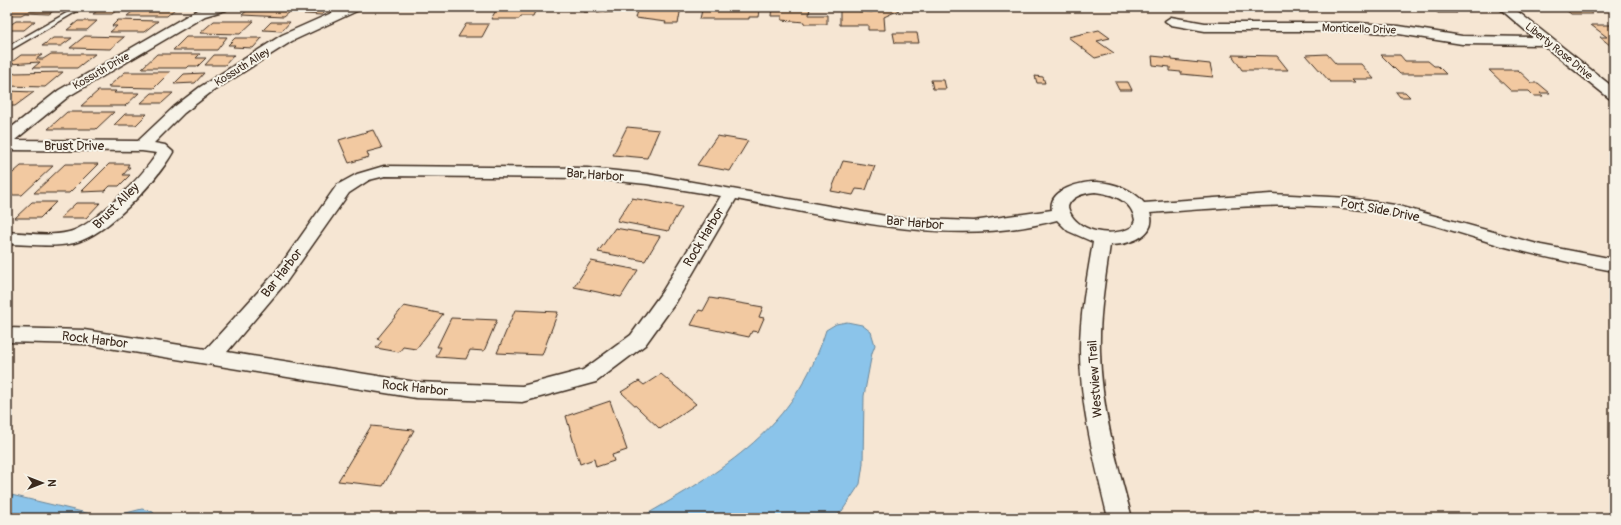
<svg xmlns="http://www.w3.org/2000/svg" width="1621" height="525" font-family="Pangolin,sans-serif">
	<style>
		.water { fill: #8bc4ea; stroke: #6b8698 }
		.building { fill: #f2c9a1; stroke: #3b2a1e }
		.lines { fill: none; stroke-linecap: round; stroke-linejoin: round }
		.service-casing { stroke: #3b2a1e; stroke-width: 3 }
		.minor-casing { stroke: #3b2a1e; stroke-width: 3 }
		.service { fill: #f7f3e8; fill-rule: evenodd }
		.minor { fill: #f7f3e8; fill-rule: evenodd }
		.labels { text-anchor: middle; dominant-baseline: central; stroke-width: 4; stroke-linejoin: round; paint-order: stroke }
		.far-street-label { font-size: 11px; fill: #3b2a1e; stroke: #f7f3e8 }
		.street-label { font-size: 13px; fill: #3b2a1e; stroke: #f7f3e8 }
	</style>
	<rect width="100%" height="100%" fill="#f6e6d3"/>
	<filter id="ink" filterUnits="userSpaceOnUse"><feTurbulence type="fractalNoise" baseFrequency=".025" numOctaves="2"/><feDisplacementMap in="SourceGraphic" scale="8" xChannelSelector="R" yChannelSelector="G"/><feConvolveMatrix kernelMatrix="1 2 1 2 8 2 1 2 1" color-interpolation-filters="sRGB"/></filter>
	<g filter="url(#ink)">
		<g class="water">
			<path d="M847 322 862 325 871 332 875 345 872 353 864 396 863 464 860 484 842 511 833 518H640C724 470 796 428 826 330L836 324Z"/>
			<path d="M7 494 95 515 114 516 142 509 153 512 156 518H7Z"/>
		</g>
		<g class="building">
			<path d="M7 7H33L29 10H36L40 7H59L49 14 25 13 21 15H7Z"/>
			<path d="M102 7H121L112 14H93Z"/>
			<path d="M138 7H177L167 16H127Z"/>
			<path d="M251 7H291L286 11 289 12 283 17 242 15Z"/>
			<path d="M311 7H329L322 15 304 14Z"/>
			<path d="M498 7H537L533 16H521L519 19H491Z"/>
			<path d="M585 7H622L620 12 597 13V12H583Z"/>
			<path d="M638 7H681L678 24H665L666 22 635 18Z"/>
			<path d="M719 7H751V9H760L759 17H749V19H700L702 10H719Z"/>
			<path d="M772 7H810L809 15H827V24H804V22L782 20V16H771Z"/>
			<path d="M881 7H892L899 10 884 17 885 30H868V25H840V8H859V11L872 12Z"/>
			<path d="M1421 7H1450L1457 13H1438L1434 10H1424Z"/>
			<path d="M1562 7H1584L1593 14H1571Z"/>
			<path d="M118 20 158 21 144 32H110L117 26H112Z"/>
			<path d="M16 21H35L24 30H7V27Z"/>
			<path d="M78 21H97L87 30H67Z"/>
			<path d="M214 21H254L240 34 200 33Z"/>
			<path d="M271 22H290L282 31 263 30Z"/>
			<path d="M466 24H489L482 37H458Z"/>
			<path d="M1591 25H1614V46H1611L1600 37H1607Z"/>
			<path d="M1099 30 1110 38 1097 41 1114 53 1095 58 1068 37Z"/>
			<path d="M893 33H917L919 43H895Z"/>
			<path d="M85 36 124 37 110 49 70 48Z"/>
			<path d="M186 37H227L217 50H173Z"/>
			<path d="M53 38H72L61 46H42Z"/>
			<path d="M235 38H262L253 48 233 47 235 45H228Z"/>
			<path d="M51 54H95L77 68H33L40 62 9 64 21 55H42L36 59H43Z"/>
			<path d="M157 54H200L196 58H206L198 66H189L187 68H142Z"/>
			<path d="M1327 54 1336 64H1361L1374 79H1352L1355 82H1330L1306 55Z"/>
			<path d="M214 55H234L225 65H205Z"/>
			<path d="M1232 55 1277 56 1288 70H1242Z"/>
			<path d="M1381 55H1400L1405 61H1428L1434 66H1438L1446 74H1400Z"/>
			<path d="M1152 56 1172 58V60L1210 64 1213 77 1181 74V72L1170 71V67L1153 65Z"/>
			<path d="M1489 70H1518L1532 83H1538L1550 93H1540L1543 96H1534L1529 91H1511Z"/>
			<path d="M63 72 45 87 7 86V79L15 73Z"/>
			<path d="M125 72H170L154 88 108 87Z"/>
			<path d="M204 73 195 83 174 84 184 74Z"/>
			<path d="M1035 76 1043 77 1045 83H1037Z"/>
			<path d="M931 80H944L946 89H933Z"/>
			<path d="M1115 82H1128L1132 90H1119Z"/>
			<path d="M7 91 34 92 15 106H7Z"/>
			<path d="M98 91H116L114 93H139L125 106H81Z"/>
			<path d="M1396 92H1405L1410 97H1400Z"/>
			<path d="M152 93H173L162 103H141Z"/>
			<path d="M67 112H114L96 129H48Z"/>
			<path d="M125 114H147L136 125H114Z"/>
			<path d="M627 127 659 130 647 158 613 155Z"/>
			<path d="M373 130 382 148 367 152 369 157 349 163 339 140Z"/>
			<path d="M717 136 748 141 730 171 697 165Z"/>
			<path d="M843 161 875 166 866 190 856 189 853 195 831 191Z"/>
			<path d="M65 164H98L69 193H34Z"/>
			<path d="M109 164H129L127 167H130L123 175H130L119 186H110L105 191 81 192Z"/>
			<path d="M21 166H53L22 195H7V178Z"/>
			<path d="M632 198 682 207 668 231 617 221Z"/>
			<path d="M32 202H56L40 218H15Z"/>
			<path d="M76 203H100L86 218H60Z"/>
			<path d="M615 228 660 236 645 261 598 252Z"/>
			<path d="M591 261 638 270 621 297 574 287Z"/>
			<path d="M710 298 763 307 759 317 764 318 758 332 752 331 749 337 691 325 699 310 703 311Z"/>
			<path d="M404 306 443 314 416 349 403 347 399 352 376 348 382 341 377 339Z"/>
			<path d="M515 310 558 312 542 355 497 353Z"/>
			<path d="M451 318 497 320 484 351 470 350 466 359 436 357 441 347H437Z"/>
			<path d="M661 374 696 404 660 429 621 392 639 381 644 385Z"/>
			<path d="M610 401 627 450 612 455 614 461 596 467 594 459 580 464 566 416Z"/>
			<path d="M371 426 414 430 383 486 338 481Z"/>
		</g>
		<g class="lines">
			<g class="service-casing">
				<path id="service" d="M77 7H84L7 52V47Z"/>
			</g>
			<g class="minor-casing">
				<g id="minor">
					<path d="M208 7H228L226 10 205 16 69 96 15 140 138 141 174 107 200 87 282 35 345 7H361L359 10 292 41 210 93 184 113 154 143 165 145 173 152C156 182 107 235 74 243 52 248 29 244 7 244V232C27 233 49 237 69 232 93 227 144 175 157 153L142 151 7 150V131L59 90 197 10Z"/>
					<path d="M1498 7H1512L1614 88V99L1609 98 1543 45 1462 44 1399 34 1359 31H1205L1171 25 1165 21 1171 17 1205 23H1359L1399 26 1462 36 1533 37Z"/>
					<path d="M384 166 587 168 647 174 897 218 973 221 1052 210C1047 190 1082 181 1097 182 1114 183 1133 189 1144 203L1271 194 1349 198 1395 205 1541 245 1614 259V271C1576 264 1539 256 1502 246 1459 233 1415 218 1370 211 1297 200 1224 208 1150 213 1158 236 1128 245 1110 245 1105 280 1099 315 1100 351 1101 408 1117 463 1132 518H1108C1095 463 1080 407 1080 350 1080 314 1087 278 1093 242L1068 231 1057 220C951 249 840 218 736 199L676 302 645 345 596 382 522 402 416 398 84 344 7 342V328L84 330 206 349 275 273 337 185 357 174ZM385 176 587 178 647 184 721 196 662 292 631 335 583 370 522 386 416 382 227 352 287 281 349 193 369 180ZM1095 192C1112 194 1132 200 1135 220L1132 227C1112 239 1074 232 1068 207 1071 196 1084 193 1095 192Z"/>
				</g>
			</g>
			<use href="#service" class="service"/>
			<use href="#minor" class="minor"/>
		</g>
	</g>
	<g class="labels">
		<g class="far-street-label">
			<text transform="translate(1359 29) rotate(2)">Monticello Drive</text>
			<text transform="translate(1559 51) rotate(39)">Liberty Rose Drive</text>
			<text transform="translate(242 67) rotate(-32)">Kossuth Alley</text>
			<text transform="translate(101 71) rotate(-30)">Kossuth Drive</text>
		</g>
		<g class="street-label">
			<text x="74" y="146">Brust Drive</text>
			<text transform="translate(595 175) rotate(4)">Bar Harbor</text>
			<text transform="translate(116 206) rotate(-45)">Brust Alley</text>
			<text transform="translate(1380 210) rotate(11)">Port Side Drive</text>
			<text transform="translate(915 223) rotate(5)">Bar Harbor</text>
			<text transform="translate(704 237) rotate(-59)">Rock Harbor</text>
			<text transform="translate(282 273) rotate(-52)">Bar Harbor</text>
			<text transform="translate(95 340) rotate(7)">Rock Harbor</text>
			<text transform="translate(1095 379) rotate(-94)">Westview Trail</text>
			<text transform="translate(415 388) rotate(6)">Rock Harbor</text>
		</g>
	</g>
	<rect width="1621" height="525" fill="none" stroke="#f7f3e8" stroke-width="24"/>
	<rect x="12" y="12" width="1597" height="501" fill="none" stroke="#3b2a1e" stroke-width="1.5" filter="url(#ink)"/>
	<g transform="translate(42 483) rotate(90)" stroke="#f7f3e8" stroke-width="3" paint-order="stroke">
	<path d="M0-3L7 15L0 10L-7 15Z" fill="#3b2a1e"/>
	<text y="-6" font-size="11" font-weight="bold" text-anchor="middle" fill="#3b2a1e">N</text>
	</g>
</svg>
